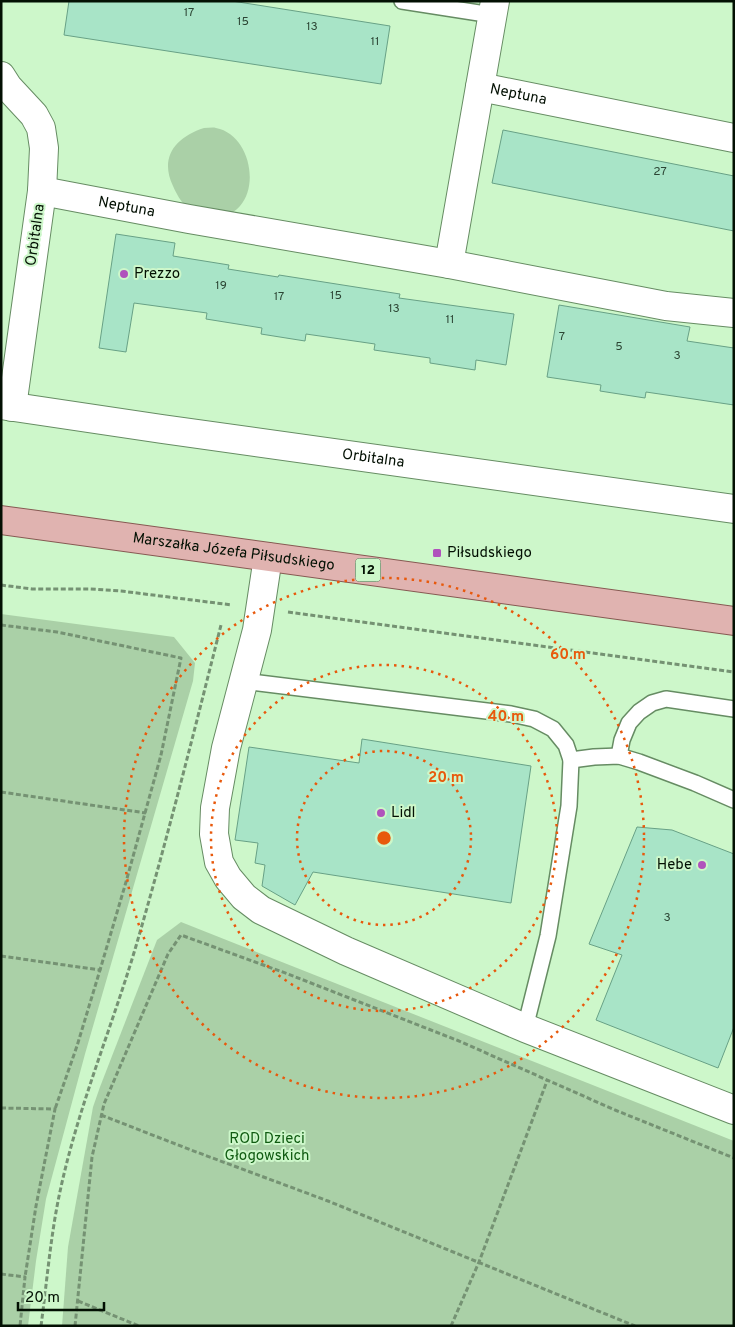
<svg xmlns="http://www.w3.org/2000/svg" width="735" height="1327" font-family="Overpass,sans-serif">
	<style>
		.green { fill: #aad0a7 }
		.building { fill: #a8e4c7; stroke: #68a186 }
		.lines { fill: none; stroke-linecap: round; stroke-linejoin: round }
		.service-casing { stroke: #668c63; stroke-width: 18 }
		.minor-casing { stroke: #668c63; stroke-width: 30 }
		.primary-casing { stroke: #865952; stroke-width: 30 }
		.path { stroke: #759273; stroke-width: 3; stroke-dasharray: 5 2.5; stroke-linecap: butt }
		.service { stroke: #fff; stroke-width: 15 }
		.minor { stroke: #fff; stroke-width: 28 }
		.primary { stroke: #e0b3b0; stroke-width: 28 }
		.ring { fill: none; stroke: #e8590c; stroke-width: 2.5; stroke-dasharray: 2.5 5 }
		.poi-dot { fill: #b052bc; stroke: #cdf7ca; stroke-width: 2 }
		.labels { text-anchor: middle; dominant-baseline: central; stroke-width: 4; stroke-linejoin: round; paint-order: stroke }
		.number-label { font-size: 12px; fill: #2c4534 }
		.shield { fill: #cdf7ca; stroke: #40553f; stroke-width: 1 }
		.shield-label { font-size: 14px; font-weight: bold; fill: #031003 }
		.street-label { font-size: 15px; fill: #031003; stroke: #cdf7ca }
		.poi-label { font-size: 15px; fill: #031003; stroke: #cdf7ca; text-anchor: start }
		.park-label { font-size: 15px; fill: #105b12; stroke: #cdf7ca }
		.centre { fill: #e8590c; stroke: #cdf7ca; stroke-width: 2.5 }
		.ring-label { font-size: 15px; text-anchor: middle; font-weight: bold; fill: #e8590c; stroke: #cdf7ca; stroke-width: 4; stroke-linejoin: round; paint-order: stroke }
	</style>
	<rect width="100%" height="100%" fill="#cdf7ca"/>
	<g class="green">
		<path d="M204 128C208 128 213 127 216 128 248 134 260 183 240 206 236 211 229 214 224 218 216 215 192 209 186 206 181 202 176 193 173 186 159 157 176 137 204 128Z"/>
		<path d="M1 614 174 637 195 663 193 681 85 1054 46 1199 36 1261 28 1326H1Z"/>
		<path d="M181 922 734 1141V1326H62L68 1247 93 1107 100 1087 157 940Z"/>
	</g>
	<g class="building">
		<path d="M69 1H232L390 26 381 84 64 35Z"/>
		<path d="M503 130 734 176V231L492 183Z"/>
		<path d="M116 234 175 243 173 256 229 265 228 269 278 277 279 275 400 294 399 298 514 314 506 365 476 360 475 370 430 363V358L374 350 375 344 306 334 305 341 261 334 262 328 206 319 207 313 134 303 126 352 99 348Z"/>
		<path d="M559 305 690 327 687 341 734 348V405L646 392 645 398 600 391 601 385 547 377Z"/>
		<path d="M362 739 531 766 511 903 313 872 295 905 262 886 265 865 255 863 258 843 235 840 249 747 359 763Z"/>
		<path d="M637 827 672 830 734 854V1027L718 1068 596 1020 622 955 589 944Z"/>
	</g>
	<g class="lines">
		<g class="service-casing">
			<g id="service">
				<path d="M402 1 492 15"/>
				<path d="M243 681 511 714 534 719 553 729 566 745 571 760 569 806 548 936 525 1028"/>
				<path d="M619 756 622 740 629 723 639 712 652 703 666 699 734 709"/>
				<path d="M571 760 594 757 619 756 639 762 695 783 734 800"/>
			</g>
		</g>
		<g class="minor-casing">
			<g id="minor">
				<path d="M1 76 8 87 34 115 41 128 44 148 42 191 12 407"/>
				<path id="s1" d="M480 87 734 138"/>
				<path id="s2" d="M42 191 189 219 449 264 666 306 734 313"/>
				<path d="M449 264 495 1"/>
				<path id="s3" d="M1 405 162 429 734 509"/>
				<path d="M268 557 257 630 226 748 215 808 214 834 219 862 228 878 244 897 261 910 346 951 525 1028 734 1110"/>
			</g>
		</g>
		<g class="primary-casing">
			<g id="primary">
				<path id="s4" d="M1 520 734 621"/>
			</g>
		</g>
		<g class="path">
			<path d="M1 585 32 589H90L121 591 232 605"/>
			<path d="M288 612 734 672"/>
			<path d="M1 625 57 632 181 658 161 755 126 882 100 970"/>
			<path d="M1 792 146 813"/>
			<path d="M1 956 100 970 77 1046 55 1109"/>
			<path d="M1 1108 55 1109 36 1206 25 1277"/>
			<path d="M101 1115 191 1150 328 1201 635 1326"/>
			<path d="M1 1274 25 1277 20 1326"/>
			<path d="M78 1301 139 1326"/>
			<path d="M41 1326C47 1281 51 1231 61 1187 79 1105 112 1027 136 946 167 840 194 732 221 625"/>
			<path d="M75 1326 92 1157 104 1104 168 954 181 935 288 974 459 1041 615 1110 734 1158"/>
			<path d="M451 1326 479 1262 547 1081"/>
		</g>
		<use href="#service" class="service"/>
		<use href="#minor" class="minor"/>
		<use href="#primary" class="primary"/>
	</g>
	<g class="ring">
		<circle cx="384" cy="838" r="87"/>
		<circle cx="384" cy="838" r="173"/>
		<circle cx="384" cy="838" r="260"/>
	</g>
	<g class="poi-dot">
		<circle cx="124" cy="274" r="5"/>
		<rect x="432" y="548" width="10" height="10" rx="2.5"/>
		<circle cx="381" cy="813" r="5"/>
		<circle cx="702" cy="865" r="5"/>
	</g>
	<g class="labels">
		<g class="number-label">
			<text x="189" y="13">17</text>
			<text x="243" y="22">15</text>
			<text x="312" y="27">13</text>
			<text x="375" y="42">11</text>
			<text x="660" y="172">27</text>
			<text x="221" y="286">19</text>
			<text x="336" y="296">15</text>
			<text x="279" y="297">17</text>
			<text x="394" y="309">13</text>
			<text x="450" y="320">11</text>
			<text x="562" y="337">7</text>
			<text x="619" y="347">5</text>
			<text x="677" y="356">3</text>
			<text x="667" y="918">3</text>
		</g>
		<rect class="shield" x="355.5" y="558.5" width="25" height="23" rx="4"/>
		<g class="shield-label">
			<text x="368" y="570">12</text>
		</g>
		<g class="street-label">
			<text stroke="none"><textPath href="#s1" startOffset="39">Neptuna</textPath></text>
			<text stroke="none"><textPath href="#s2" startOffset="86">Neptuna</textPath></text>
			<text transform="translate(36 235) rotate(-82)">Orbitalna</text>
			<text stroke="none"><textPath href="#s3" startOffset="376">Orbitalna</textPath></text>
			<text stroke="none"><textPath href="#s4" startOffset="235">Marszałka Józefa Piłsudskiego</textPath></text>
		</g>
		<g class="poi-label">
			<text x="134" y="274">Prezzo</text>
			<text x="447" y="553">Piłsudskiego</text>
			<text x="391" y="813">Lidl</text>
			<text x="692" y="865" text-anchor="end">Hebe</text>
		</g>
		<g class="park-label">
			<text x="267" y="1139">ROD Dzieci<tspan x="267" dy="17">Głogowskich</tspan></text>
		</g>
	</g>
	<circle cx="384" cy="838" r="8" class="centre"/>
	<g class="ring-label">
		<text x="568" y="659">60 m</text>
		<text x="506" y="721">40 m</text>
		<text x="446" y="782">20 m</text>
	</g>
	<rect width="735" height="1327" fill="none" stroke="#031003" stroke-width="5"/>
	<path d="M18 1302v8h86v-8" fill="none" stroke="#031003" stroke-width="2.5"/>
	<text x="25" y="1302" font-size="15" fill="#031003" stroke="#cdf7ca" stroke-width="4" paint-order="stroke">20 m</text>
</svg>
